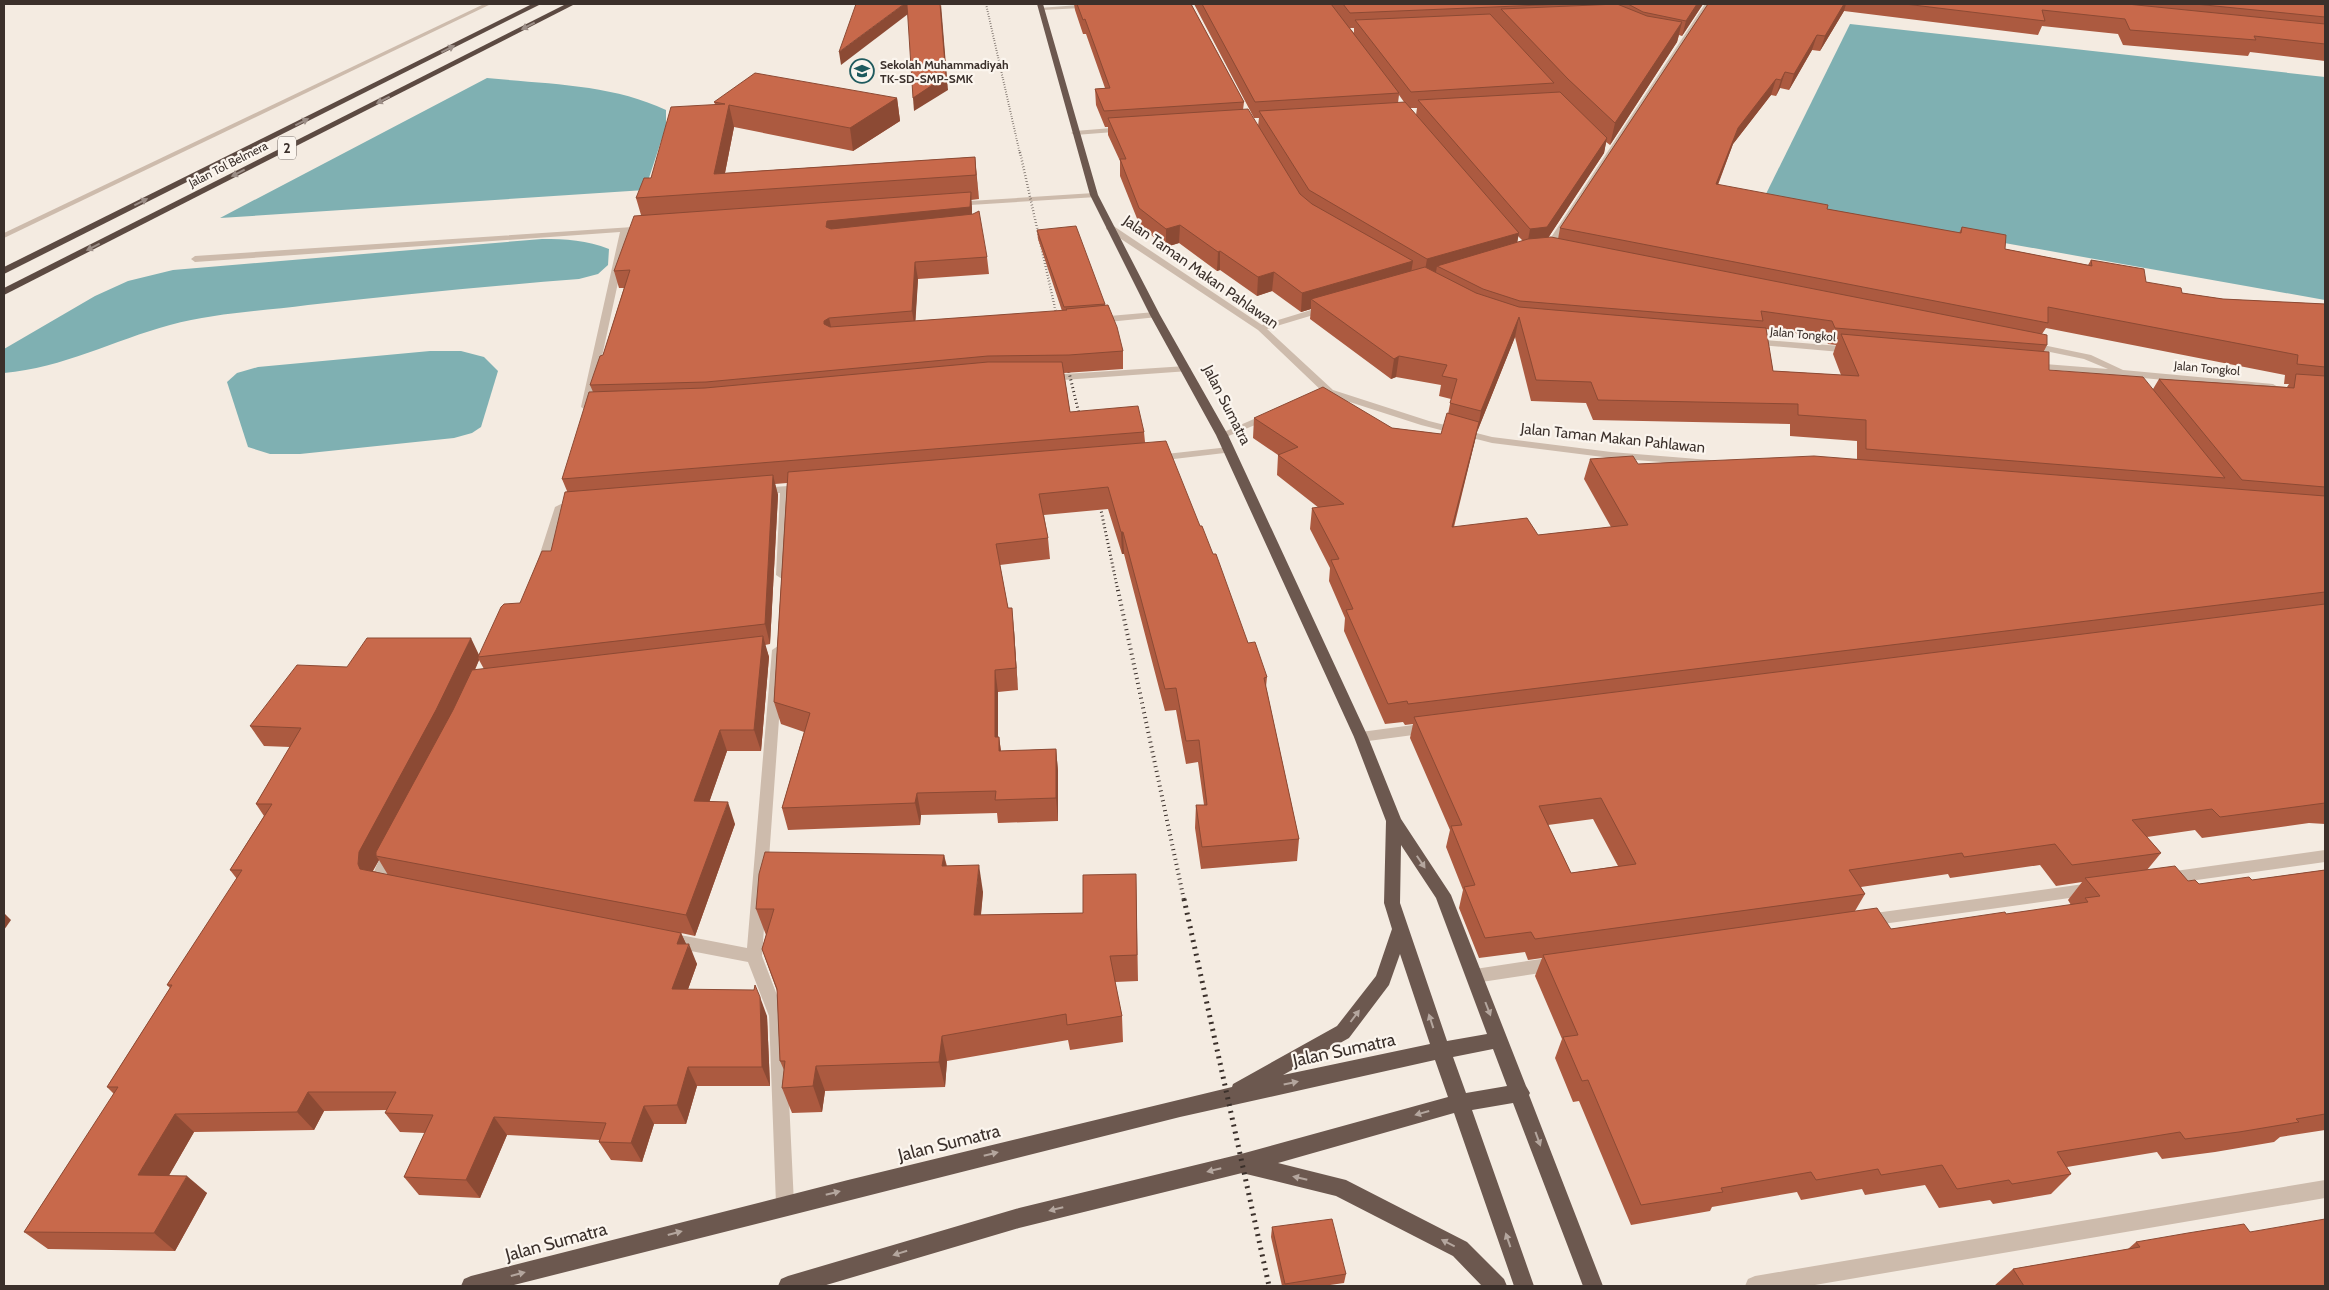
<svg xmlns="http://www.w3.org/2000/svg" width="2329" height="1290" font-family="Cabin,sans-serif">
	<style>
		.water { fill: #7fb0b2 }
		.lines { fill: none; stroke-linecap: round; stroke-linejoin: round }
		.minor { fill: #cdbbac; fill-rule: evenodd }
		.trunk { fill: #6c584f; fill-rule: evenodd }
		.motorway { fill: #5c4a42; fill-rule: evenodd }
		.rail-far4 { stroke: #3b302b; stroke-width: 2; stroke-dasharray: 0.5 2; stroke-linecap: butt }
		.rail-far3 { stroke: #3b302b; stroke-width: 2.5; stroke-dasharray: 0.5 2.5; stroke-linecap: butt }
		.rail-far2 { stroke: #3b302b; stroke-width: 3; stroke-dasharray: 1 3; stroke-linecap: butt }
		.rail-far1 { stroke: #3b302b; stroke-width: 4; stroke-dasharray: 1 4; stroke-linecap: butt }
		.rail { stroke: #3b302b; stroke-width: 5; stroke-dasharray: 2 5; stroke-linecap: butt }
		.wall { fill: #ac5a40; fill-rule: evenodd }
		.shaded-wall { fill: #8c4a34 }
		.building { fill: #c8694b; stroke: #8c4a34; fill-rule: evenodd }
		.oneway { fill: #9c8e87 }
		.oneway2 { fill: #b4a69e }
		.labels { text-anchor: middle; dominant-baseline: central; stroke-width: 4.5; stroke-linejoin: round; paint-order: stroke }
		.far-poi-label { font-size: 12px; font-weight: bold; fill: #3b302b; stroke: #fbf5ee; text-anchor: start }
		.far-street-label { font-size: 12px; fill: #3b302b; stroke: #fbf5ee }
		.shield { fill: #fbf5ee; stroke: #756b66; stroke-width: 1 }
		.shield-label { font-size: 14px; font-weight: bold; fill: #3b302b }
		.street-label { font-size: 15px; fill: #3b302b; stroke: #fbf5ee }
		.near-street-label { font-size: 18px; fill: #3b302b; stroke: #fbf5ee }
	</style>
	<rect width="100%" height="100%" fill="#f4ebe1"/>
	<g class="water">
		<path d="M1850 24 2325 77V300L1763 200Z"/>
		<path d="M487 78C546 84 612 84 666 110V126L645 190 220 218Z"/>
		<path d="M542 239C566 239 587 240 609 249L608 265 598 274 579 279C489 286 399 295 308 305 263 311 215 313 170 325 114 340 63 368 4 373V349L95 296 128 281 173 270Z"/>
		<path d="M430 351H461L484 357 498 371 481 427 472 433 454 438 300 454H270L248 447 227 382 237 373 258 367Z"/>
	</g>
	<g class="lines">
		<g class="minor">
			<path d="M484 4H491L4 238V233Z"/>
			<path d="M1092 4H1126L1123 6 1042 10 1039 8Z"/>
			<path d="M1705 4H1711L1552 248 1545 250 1544 248Z"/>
			<path d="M1124 127 1128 129 1127 131 1075 135 1071 133 1075 131Z"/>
			<path d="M1094 193H1097V197L954 206 950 204 954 202Z"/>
			<path d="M1106 225H1112L1262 325 1324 306H1330V310L1267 329 1333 390 1429 421 1492 437 1611 452 1710 460 1715 463 1710 466 1611 458 1492 443 1421 425 1325 394 1258 330 1106 229Z"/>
			<path d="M648 226V230L629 232 591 407 586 410 581 407 620 232 195 262 191 259 195 256Z"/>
			<path d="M1155 312 1158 313V317L1098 323 1093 320 1098 317Z"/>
			<path d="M1752 339 1852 347 1857 350 1852 353 1749 344 1747 342Z"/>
			<path d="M2029 342 2091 355 2123 370 2273 384 2278 387 2273 390 2034 368 2029 365 2031 363 2108 369 2084 359 2026 347 2024 345Z"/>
			<path d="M1186 366 1191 369 1189 371 1049 381 1044 378 1049 375Z"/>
			<path d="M1268 413 1272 414V418L1226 437 1222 438 1217 435Z"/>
			<path d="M1229 447 1234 450 1233 452 1157 461 1152 458 1157 455Z"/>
			<path d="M803 485 807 486 808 488 807 490 791 492 788 575 782 579 776 575 780 493 760 494 755 491 760 488Z"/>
			<path d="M579 502 583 503 585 505 583 507 566 510 548 566 542 570 538 569 536 566 555 507 561 504Z"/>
			<path d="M778 646 784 650 762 956 785 1016 794 1204 791 1210 785 1213 779 1210 776 1204 769 1016 748 962 670 947 665 945 662 940 665 935 670 933 747 948 772 650Z"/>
			<path d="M1428 723 1433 725 1435 728 1433 731 1428 733 1361 742 1356 740 1354 737 1356 734 1361 732Z"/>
			<path d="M391 846 396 848 398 852 388 873V880L391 882 393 886 391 890 386 892 375 888C368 876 380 859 386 848Z"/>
			<path d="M2325 850V862L2168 884 2163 882 2161 878 2163 874 2168 872Z"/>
			<path d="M2091 883 2096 885 2098 889 2096 893 2091 895 1868 926 1863 925 1860 920 1863 915 1868 914Z"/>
			<path d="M1554 957 1560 959 1562 964 1560 969 1554 971 1475 983 1469 981 1467 976 1469 971 1475 969Z"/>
			<path d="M2325 1180V1198L1809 1286H1745L1748 1279 1755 1276Z"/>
		</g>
		<path class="trunk" d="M1037 4H1043L1098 195 1160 315 1228 435 1368 737 1401 819 1451 895 1526 1086 1530 1093 1529 1095 1603 1286H1583L1513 1103 1472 1110 1534 1286H1514L1454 1113 1278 1163 1346 1180 1467 1242 1504 1279 1507 1286H1482L1453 1256 1336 1196 1242 1173 1019 1228 823 1286H778L781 1279 788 1276 1019 1208 1241 1154 1448 1097 1435 1060 1180 1117 510 1286H461L464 1279 471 1276 848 1180 1232 1087 1233 1084 1337 1026 1376 976 1392 929 1384 903 1386 821 1354 737 1216 435 1150 315 1090 195ZM1401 845 1436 898 1487 1034 1447 1041 1400 903ZM1400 954 1430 1044 1283 1075 1349 1038 1389 985ZM1493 1049 1507 1086 1466 1093 1453 1057Z"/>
		<g class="motorway">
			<path d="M532 4H541L4 274V267Z"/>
			<path d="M566 4H575L4 295V288Z"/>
		</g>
		<path class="rail-far4" d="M986 4 1020 154"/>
		<path class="rail-far3" d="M1020 152 1059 326"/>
		<g class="rail-far2">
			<path d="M1066 360 1082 426"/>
			<path d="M1098 496 1118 591"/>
		</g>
		<path class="rail-far1" d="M1118 590 1184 900"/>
		<path class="rail" d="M1184 899 1269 1286"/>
	</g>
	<g class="wall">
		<path d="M1074 4H1191L1244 102 1243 110 1258 126 1259 118H1254L1194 4H1703L1682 36 1679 35 1677 42 1610 145 1606 142 1604 153 1548 238 1558 239 1560 228 1708 4H2325V61L2250 52 2248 56 2123 45 2118 34 2042 26 2038 35 1844 11 1820 51 1812 50 1789 90 1780 88 1776 96 1771 95 1733 144 1718 185 1827 209 1959 233 1962 227 2005 249 2088 265 2091 260 2146 282 2182 293 2223 299 2325 304V824L2309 823 2202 838 2195 830 2147 837 2161 853 2147 870 2199 884 2252 880 2325 870V1130L2280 1137 2274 1142 2215 1152 2162 1159 2157 1152 2067 1167 2071 1174 2051 1194 1993 1204 1990 1200 1939 1208 1925 1185 1865 1195 1862 1189 1801 1200 1797 1192 1712 1207 1710 1211 1631 1225 1579 1101 1573 1102 1555 1058 1562 1039 1535 976 1542 958 1528 960 1525 952 1479 958 1459 908 1463 890 1446 847 1450 830 1410 738 1413 724 1405 725 1403 722 1385 724 1344 631 1345 618 1329 581 1330 568 1310 529 1312 508H1319L1277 475 1278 455 1253 438 1254 418 1392 428 1441 434 1448 414 1451 399 1439 396 1441 385 1396 377 1391 379 1310 319 1311 309 1301 312 1272 291 1257 296 1220 270 1217 271 1179 243 1166 247 1140 226 1120 176V161L1108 135V127H1105L1096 105 1095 89 1105 88 1086 34H1083L1075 10ZM1350 28H1354V33ZM1399 95 1404 102 1398 103ZM1410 108H1417L1416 115ZM1518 236 1523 241 1517 243ZM2046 328 2285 375 2284 384H2289L2287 387 2159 379 2153 389 2049 370 2044 351 2047 345 2042 334ZM1766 329 1825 337 1828 344 1836 345 1833 354 1841 375 1773 371ZM1515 337 1531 401 1586 403 1593 420 1790 424V436L1857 441V459L1638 464 1590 459 1584 479 1611 527 1538 535 1454 527 1477 432ZM1593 819 1618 866 1571 873 1548 825ZM2040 865 2056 886 2082 882 2068 900 2071 905 2006 914 1891 929 1855 911 1865 894 1861 887 1948 874 1950 878Z"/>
		<path d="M897 98 900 121 853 151 734 127 725 173 975 157 979 199 971 200 972 214 987 257 989 274 918 279 915 321 1062 311 1038 239 1037 230 1105 304 1123 351V369L1064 373 1070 412 1144 432 1145 442 1200 526 1248 643 1267 677 1266 687 1299 839 1297 861 1201 869 1195 828 1196 805H1204L1198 762 1186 764 1176 710 1165 711 1124 554H1122L1108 509 1044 515 1048 538 1050 559 1000 565 1008 608 1014 630 1018 690 998 692V737H999L1001 751 1056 749 1058 771V821L998 823 997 813 921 815 920 825 788 830 782 808 804 732 781 724 774 702 787 483 775 484 778 495 770 644 765 645 769 657 761 751H727L709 802 735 824 695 936 681 933 686 944 697 964 688 989 767 1016 770 1086H697L686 1124H654L642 1162 611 1160 599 1142 600 1140 507 1135 480 1198 419 1195 404 1177 425 1133 400 1132 385 1113 387 1110 324 1111 314 1130 194 1132 169 1175 207 1193 175 1251 48 1249 24 1232 114 1094 107 1087 170 988 167 985 237 879 230 870 264 816 256 804 290 747 264 746 250 726 347 667 479 655 520 603 551 551 567 491 562 479 593 392 590 385 603 355 624 288H619L614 271 641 215 636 198 651 178 715 104 714 102ZM479 660 484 669 475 670ZM379 860 388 875 373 871Z"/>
		<path d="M944 855 947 866 983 892 981 915 1083 913 1136 874 1138 981 1115 982 1122 1016 1123 1042 1070 1050 1068 1040 947 1061 945 1087 825 1091 822 1112 792 1113 782 1088 784 1070 780 1061 777 991 762 949 766 935 756 909Z"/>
		<path d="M1272 1227 1346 1274 1344 1283 1323 1286H1282L1271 1237Z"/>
		<path d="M2250 1232 2325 1286H1994L2013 1269 2128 1249 2136 1242Z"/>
	</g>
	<g class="shaded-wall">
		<path d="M904 4H907L908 14 841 65 839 52Z"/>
		<path d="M941 4 948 90 914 111 913 98Z"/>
		<path d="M1697 4H1703L1682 36 1686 21Z"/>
		<path d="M1844 4H1846L1844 11 1820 51 1825 36Z"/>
		<path d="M1682 22 1677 42 1610 145 1615 123Z"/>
		<path d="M1817 35 1812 50 1789 90 1794 74Z"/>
		<path d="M1785 72 1780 88 1776 96 1781 80Z"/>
		<path d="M1776 79 1771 95 1733 144 1711 202 1716 184 1738 128Z"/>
		<path d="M897 98 900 121 853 151 850 128Z"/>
		<path d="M729 105 734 127 721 193 714 174Z"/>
		<path d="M1607 138 1604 153 1544 244 1527 246 1530 229Z"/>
		<path d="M975 157 977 181 979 199 976 175Z"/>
		<path d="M971 192 972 208V223L830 238 826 227 827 221Z"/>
		<path d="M1180 225 1179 243 1166 247V229Z"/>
		<path d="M1519 233 1516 249 1437 266 1436 272 1424 276 1427 259Z"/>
		<path d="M1220 251V270L1217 271 1218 252Z"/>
		<path d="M1413 261 1410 279 1311 299V309L1301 312 1302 293Z"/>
		<path d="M915 262 918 279 915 329 912 311Z"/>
		<path d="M1274 272 1272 291 1257 296 1258 277Z"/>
		<path d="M1519 317 1515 337 1477 432 1481 411Z"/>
		<path d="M829 318 833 335 824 324V321Z"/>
		<path d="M1399 356 1396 377 1391 379 1394 359Z"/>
		<path d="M1479 422 1475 441 1448 547 1452 527Z"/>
		<path d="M773 475 778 495 770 644 765 624Z"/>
		<path d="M1121 532H1123L1124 554H1122Z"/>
		<path d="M1012 608 1014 630 1018 690 1016 668Z"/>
		<path d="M763 636 769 657 761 751 754 730Z"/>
		<path d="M471 638 480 657H478L479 660 447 730 376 856 379 860 372 872 360 869 358 864 359 852Z"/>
		<path d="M995 670 998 692V760L995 737Z"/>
		<path d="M720 730 727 751 702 823 694 801Z"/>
		<path d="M999 737 1002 760 999 751Z"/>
		<path d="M1056 749 1058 771V821L1056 798Z"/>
		<path d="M917 793 921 815 920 825 915 803Z"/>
		<path d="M728 802 735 824 695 936 686 915Z"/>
		<path d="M944 855 949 882 942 866Z"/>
		<path d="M979 865 983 892 978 942 974 915Z"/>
		<path d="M4 913 11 920 4 930Z"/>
		<path d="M681 933 688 948 689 944 697 964 681 1009 672 989 677 944Z"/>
		<path d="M760 997 767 1016 770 1086 762 1067Z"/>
		<path d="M942 1036 947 1061 945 1087 939 1062Z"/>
		<path d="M816 1066 825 1091 822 1112 813 1086Z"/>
		<path d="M688 1067 697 1086 686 1124 677 1105Z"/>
		<path d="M308 1092 324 1111 314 1130 297 1112Z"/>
		<path d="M644 1106 654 1124 642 1162 631 1143Z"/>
		<path d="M175 1114 194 1132 159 1193 138 1175Z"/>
		<path d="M494 1117 507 1135 480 1198 466 1180Z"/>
		<path d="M187 1176 207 1193 175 1251 154 1233Z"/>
	</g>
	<g class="building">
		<path d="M856 4H904L839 52Z"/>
		<path d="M907 4H940L946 76 913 98Z"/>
		<path d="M1077 4H1191L1244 102 1104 111 1095 89 1110 88 1085 19 1083 20Z"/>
		<path d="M1202 4H1331L1399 93 1255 102Z"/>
		<path d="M1343 4H1565L1350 13Z"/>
		<path d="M1617 4 1647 16 1682 22 1615 123 1568 79 1501 9Z"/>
		<path d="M1628 4H1697L1686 21 1643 12Z"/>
		<path d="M1708 4H1844L1825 36 1817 35 1794 74 1785 72 1781 80 1776 79 1738 128 1716 184 1828 205 1827 209 1961 233 1962 227 2006 235 2005 249 2092 266 2091 260 2144 269 2146 282 2181 288 2182 293 2223 299 2325 304V367L2297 364 2298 355 2048 307V323L1560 228Z"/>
		<path d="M1905 4H2127L2325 24V44L2254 36 2256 40 2130 30 2125 19 2042 10 2045 21Z"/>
		<path d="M2195 4H2325V17Z"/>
		<path d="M1490 14 1554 83 1411 92 1355 20Z"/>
		<path d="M755 73 897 98 850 128 729 105 714 174 975 157 976 175 636 198 644 178H651L671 107 725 104 714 102Z"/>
		<path d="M1560 92 1607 138 1547 227 1530 229 1418 100Z"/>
		<path d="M1405 102 1519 233 1427 259 1309 190 1259 111Z"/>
		<path d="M1248 109 1300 194 1312 204 1413 261 1302 293 1274 272 1258 277 1220 251 1218 252 1180 225 1166 229 1139 208 1120 159H1126L1108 118Z"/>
		<path d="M971 192 970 207 827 221 826 227 831 229 973 214 979 211 987 257 915 262 912 311 829 318 824 321V324L830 327 1067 310 1066 309 1108 305 1117 327 1123 351 1069 355 988 356 706 382 590 385 600 356 603 355 630 270 614 271 634 216Z"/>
		<path d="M1076 226 1105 304 1064 307 1037 230Z"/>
		<path d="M1551 237 2047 335V345L1835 328 1832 321 1761 311 1763 321 1520 301 1483 289 1437 266 1528 239Z"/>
		<path d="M1425 267 1476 293 1519 307 1766 328 1773 371 1859 376 1841 334 2049 352V370L2143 377 2225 478 1866 449V420L1798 415V404L1598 400 1591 382 1536 380 1519 317 1481 411 1450 403 1457 379 1442 376 1447 365 1399 356 1394 359 1311 299Z"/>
		<path d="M988 362H1062L1070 412 1138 406 1144 432 562 479 589 392 705 388Z"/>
		<path d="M2296 374 2325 376V487L2242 480 2159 379 2294 388Z"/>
		<path d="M1323 387 1392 428 1441 434 1447 413 1479 422 1452 527 1527 518 1538 535 1628 525 1590 459 1633 456 1638 464 1814 456 2325 496V592L1408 704 1407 701 1388 704 1346 610 1353 609 1331 560 1339 559 1312 508 1344 504 1278 455 1298 447 1254 418Z"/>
		<path d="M1166 441 1200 526H1202L1213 554H1216L1248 643 1255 642 1267 677 1264 678 1299 839 1202 847 1196 805H1207L1199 740 1186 741 1176 688 1165 689 1123 532H1121L1108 487 1039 494 1048 538 996 544 1008 608H1012L1016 668 995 670V737H999V751L1056 749V798L995 800 996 791 917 793 915 803 782 808 810 713 774 702 788 472Z"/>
		<path d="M773 475 765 624 478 657 501 607 504 604 520 603 542 551H551L565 492Z"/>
		<path d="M2325 604V803L2220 817 2212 809 2132 820 2161 853 2072 865 2055 844 1964 857 1962 853 1849 870 1865 894 1535 939 1531 932 1485 938 1464 887 1475 885 1451 826 1462 825 1414 717ZM1601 798 1636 864 1571 873 1539 806Z"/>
		<path d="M763 636 754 730H720L694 801 728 802 686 915 376 856V852L453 710 472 670Z"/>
		<path d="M367 638H471L436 710 359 852 358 864 360 869 681 933 677 944H689L672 989 754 990 755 985 760 997 762 1067H688L677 1105 644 1106 631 1143 599 1142 606 1123 494 1117 466 1180 404 1177 433 1115 385 1113 396 1092H308L297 1112 175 1114 138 1175 187 1176 154 1233 24 1232 118 1087H107L172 985H167L242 870H230L272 804H256L301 728 250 726 297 665 347 667Z"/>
		<path d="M765 852 944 855 942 866 979 865 974 915 1083 913V875L1136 874 1137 955 1110 956 1122 1016 1067 1025 1066 1014 942 1036 939 1062 816 1066 813 1086 782 1088 785 1061H780L777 989 762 949 774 909H756L759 874Z"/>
		<path d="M2175 866 2188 881 2195 880 2199 884 2249 877 2252 880 2325 870V1114L2296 1119 2299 1122 2239 1132 2185 1139 2180 1132 2057 1152 2071 1174 2012 1184 2009 1180 1957 1189 1942 1165 1881 1175 1878 1169 1816 1180 1811 1172 1721 1188 1723 1192 1641 1205 1588 1080 1582 1081 1563 1037 1578 1035 1543 955 1877 908 1891 929 2005 912 2006 914 2088 902 2085 898 2100 896 2085 878Z"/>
		<path d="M1332 1219 1346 1274 1285 1284 1272 1227Z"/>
		<path d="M2325 1219V1286H2024L2013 1269 2140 1247 2136 1242 2188 1233 2244 1224 2250 1232Z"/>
	</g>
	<defs><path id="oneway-solid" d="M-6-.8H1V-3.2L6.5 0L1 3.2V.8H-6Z" transform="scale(1.25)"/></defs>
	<g class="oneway">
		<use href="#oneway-solid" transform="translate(528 26) rotate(153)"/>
		<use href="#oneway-solid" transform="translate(448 49) rotate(-27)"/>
		<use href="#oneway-solid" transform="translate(383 100) rotate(153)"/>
		<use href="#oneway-solid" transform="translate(302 122) rotate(-27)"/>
		<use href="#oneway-solid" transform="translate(238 173) rotate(153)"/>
		<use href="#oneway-solid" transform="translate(141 202) rotate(-27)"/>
		<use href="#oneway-solid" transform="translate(93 247) rotate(153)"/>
	</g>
	<g class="oneway2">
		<use href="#oneway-solid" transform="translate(1421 862) rotate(56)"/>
		<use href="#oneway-solid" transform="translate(1488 1009) rotate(69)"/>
		<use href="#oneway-solid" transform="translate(1355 1016) rotate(-53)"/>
		<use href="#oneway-solid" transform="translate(1431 1021) rotate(-108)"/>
		<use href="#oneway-solid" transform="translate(1291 1083) rotate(-12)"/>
		<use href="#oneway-solid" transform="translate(1422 1113) rotate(164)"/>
		<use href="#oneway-solid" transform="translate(1538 1139) rotate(70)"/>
		<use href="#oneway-solid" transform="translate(991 1154) rotate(-14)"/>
		<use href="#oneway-solid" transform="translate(1214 1170) rotate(166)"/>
		<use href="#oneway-solid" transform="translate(1300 1178) rotate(-167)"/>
		<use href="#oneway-solid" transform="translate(833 1193) rotate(-14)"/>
		<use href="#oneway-solid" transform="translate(1056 1209) rotate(166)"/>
		<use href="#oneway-solid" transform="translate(675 1233) rotate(-15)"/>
		<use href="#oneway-solid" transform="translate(1508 1240) rotate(-109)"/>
		<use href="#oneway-solid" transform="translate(1448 1243) rotate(-153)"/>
		<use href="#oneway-solid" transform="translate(900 1253) rotate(163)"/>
		<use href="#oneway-solid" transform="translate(518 1274) rotate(-15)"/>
	</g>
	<defs>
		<g id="school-ring" transform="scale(1.25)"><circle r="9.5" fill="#fbf5ee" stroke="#1f5a5e" stroke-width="1.5"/><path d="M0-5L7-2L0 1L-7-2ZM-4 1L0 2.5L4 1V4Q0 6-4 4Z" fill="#1f5a5e"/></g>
	</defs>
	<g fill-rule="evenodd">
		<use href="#school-ring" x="862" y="71"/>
	</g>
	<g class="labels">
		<g class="far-poi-label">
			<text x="880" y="64">Sekolah Muhammadiyah<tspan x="880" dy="14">TK-SD-SMP-SMK</tspan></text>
		</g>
		<g class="far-street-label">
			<text transform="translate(228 164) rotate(-27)">Jalan Tol Belmera</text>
			<text transform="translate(1803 334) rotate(5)">Jalan Tongkol</text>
			<text transform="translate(2207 368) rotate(5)">Jalan Tongkol</text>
		</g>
		<rect class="shield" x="278" y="136.5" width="18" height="23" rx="4"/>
		<g class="shield-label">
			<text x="287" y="148">2</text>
		</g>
		<g class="street-label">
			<text transform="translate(1201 272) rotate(35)">Jalan Taman Makan Pahlawan</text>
			<text transform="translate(1227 405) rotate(63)">Jalan Sumatra</text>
			<text transform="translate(1613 438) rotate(6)">Jalan Taman Makan Pahlawan</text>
		</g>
		<g class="near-street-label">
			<text transform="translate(1344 1050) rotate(-12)">Jalan Sumatra</text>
			<text transform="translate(949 1143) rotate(-14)">Jalan Sumatra</text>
			<text transform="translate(556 1242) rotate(-15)">Jalan Sumatra</text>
		</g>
	</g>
	<rect width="2329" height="1290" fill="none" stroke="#3b302b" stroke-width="10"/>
</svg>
